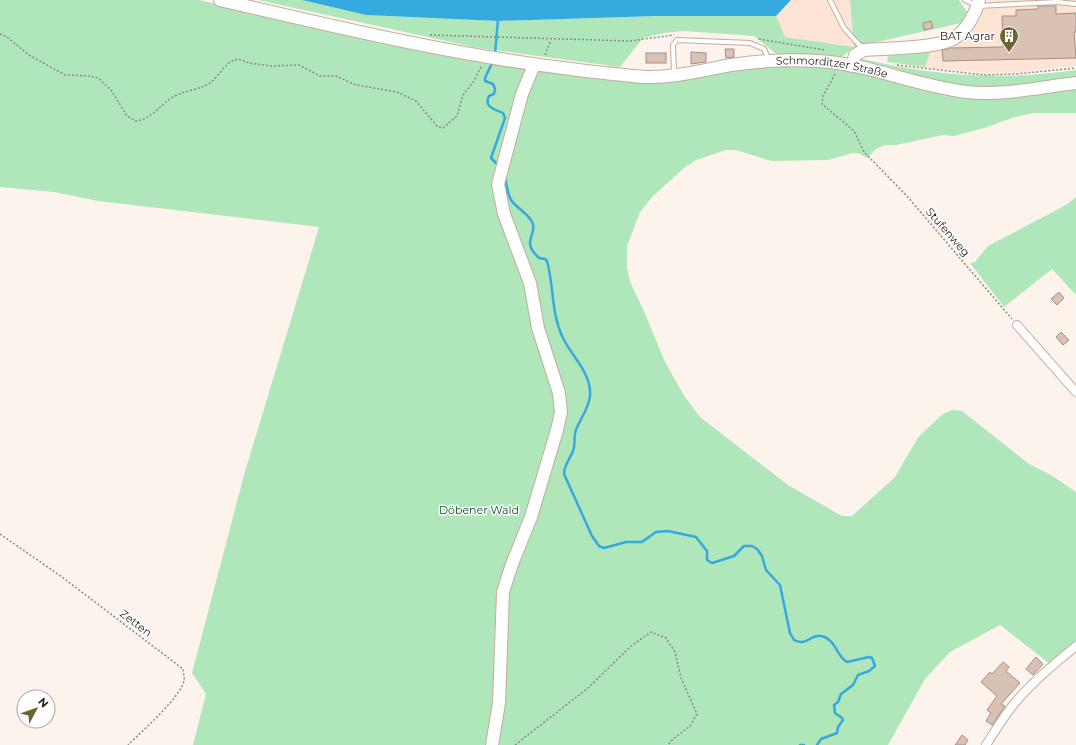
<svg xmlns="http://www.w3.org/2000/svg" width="1076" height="745" font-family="Montserrat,sans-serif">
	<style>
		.built { fill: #fde4d4 }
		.green { fill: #afe7ba }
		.water { fill: #36a9df }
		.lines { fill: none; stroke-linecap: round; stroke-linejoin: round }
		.stream { stroke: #36a9df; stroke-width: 2.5 }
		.building { fill: #d9c2b3; stroke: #a58f82 }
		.lane-casing { stroke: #c3ac9e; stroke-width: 6 }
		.street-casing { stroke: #c3ac9e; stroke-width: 10 }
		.secondary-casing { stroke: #c3ac9e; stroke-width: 14 }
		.path { stroke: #908781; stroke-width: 1.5; stroke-dasharray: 2 2; stroke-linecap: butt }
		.lane { stroke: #fff; stroke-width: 4 }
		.street { stroke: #fff; stroke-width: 8 }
		.secondary { stroke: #fff; stroke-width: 12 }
		.labels { text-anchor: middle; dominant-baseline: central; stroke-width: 3; stroke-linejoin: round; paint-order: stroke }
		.poi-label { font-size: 11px; fill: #2d241f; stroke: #fff; text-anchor: end }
		.street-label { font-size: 11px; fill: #2d241f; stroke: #fff }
		.park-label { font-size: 11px; fill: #0a4c23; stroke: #fff }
	</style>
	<rect width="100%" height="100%" fill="#fdf3ed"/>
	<g class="built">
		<path d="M791 0H850L855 47 785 37 776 16Z"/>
		<path d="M989 0H1076V66L1017 72 987 73 925 67 931 50 957 42 979 20Z"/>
	</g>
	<g class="green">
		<path d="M0 0H199L391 43 604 77 793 65 835 67 926 88H1076V113H1034L1015 117 984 128 954 136 943 135 896 145H885L876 149 867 158 858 153H853L828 160 771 161 736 150H726L696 160 684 168 653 196 640 212 627 246V267L630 282 643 309 665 362 685 397 700 417 788 485 842 516H852L895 477 919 436 943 414 952 410 962 411 1029 464 1051 475 1076 492V644L1050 664 1000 625 950 652 925 679 888 745H193L206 694 192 673 244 475 319 227 98 201 54 192 0 187Z"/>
		<path d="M258 0H302L366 15 498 21 657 16H776L785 37 854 47 850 0H959L967 12 961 23 855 47 840 58 780 57 754 36 684 31 664 33 643 38 620 67 478 48Z"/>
		<path d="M931 50 925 67 887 62 889 51Z"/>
		<path d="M858 58C934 76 999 81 1076 70V81C1044 84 1013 89 981 87 940 85 898 71 858 62Z"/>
		<path d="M1076 197V295L1052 269 1004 307 970 263 975 262 988 246 1066 205Z"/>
	</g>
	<path class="water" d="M302 0H791L776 16H657L498 21 366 15Z"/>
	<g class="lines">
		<g class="stream">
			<path d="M495 54 498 19"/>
			<path d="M493 61 485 78V81L493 84 495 89 494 94 489 96C483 107 496 110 503 113L505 118 491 158 499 166"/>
			<path d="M505 175C506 184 507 192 511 200 516 208 530 214 533 224 536 237 521 241 539 258L545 259 547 261C554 286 551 312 562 336 571 356 592 373 590 396 589 408 580 419 576 430 573 437 576 444 573 451 570 459 564 465 564 474L592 536 599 546 604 548 626 542H642L656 532 668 531 696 537 707 551V560L712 563 734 556 744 546H752L757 549 762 556 766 570 780 585 790 633 794 640C807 647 812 633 821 636 836 639 836 656 847 662L869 657 872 658 875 666 869 671 858 675 853 685 841 694 838 702 834 705 835 713 842 718 843 720 838 727 837 733 821 739 817 745"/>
			<path d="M800 745H804"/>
		</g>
	</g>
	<g class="building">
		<path d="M1038 6H1056V14L1076 13V32H1074L1076 58 943 61 942 50 950 48 1003 47 1002 16H1016V10L1038 9Z"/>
		<path d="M931 21 933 28 924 30 923 23Z"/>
		<path d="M725 49H734V57L726 58Z"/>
		<path d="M691 52 706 53V62L691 64Z"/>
		<rect x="646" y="53" width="20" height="10"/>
		<path d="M1059 292 1064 298 1057 305 1051 299Z"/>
		<path d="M1061 332 1069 340 1063 345 1056 337Z"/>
		<path d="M1036 657 1043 664 1033 675 1026 669Z"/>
		<path d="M1003 662 1009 667 1006 671 1020 683 1001 704 1005 706 992 725 986 721 991 713 987 710 997 696 981 682 990 672 992 674Z"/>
		<path d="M962 735 968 740 965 745H955Z"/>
	</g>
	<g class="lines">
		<g class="lane-casing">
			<g id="lane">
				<path d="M830 0 844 28 863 49"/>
				<path d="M965 0 978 6 1057 2 1076 4"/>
				<path d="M674 73 673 45 677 40 750 43 764 49 769 60"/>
			</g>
		</g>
		<g class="street-casing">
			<g id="street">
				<path d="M1017 325 1076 392"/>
				<path d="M986 745C995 731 1004 716 1014 704 1032 682 1054 664 1076 646"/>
			</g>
		</g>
		<g class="secondary-casing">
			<g id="secondary">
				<path id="s1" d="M220 0C336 27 452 55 571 69 595 72 620 75 645 77 674 78 702 70 731 65 759 61 790 59 818 61 869 64 917 86 967 92 1003 96 1041 87 1076 83"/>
				<path d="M852 66 855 55 864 50C887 48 939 49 956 37 967 29 976 13 979 0"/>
				<path d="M492 745 499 703 503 592 512 564 531 517 557 430 561 412 559 393 538 328 530 283 504 214 498 184 522 94 534 65"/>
			</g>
		</g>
		<g class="path">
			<path d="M0 34 7 37 29 55 65 75 90 76 98 78 111 90 127 116 136 121C153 119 161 103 175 96 186 90 199 90 210 83 220 76 225 61 238 59L249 63 272 66 299 65 320 76H336L356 85 397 92 416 101 437 126 443 128 457 116 463 95 474 81 481 67"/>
			<path d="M430 35 630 41 674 35"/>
			<path d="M759 39 825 50"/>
			<path d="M545 55 551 40"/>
			<path d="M897 65 984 75 1016 74 1076 68"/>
			<path d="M835 74 823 96 822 104 854 131 864 152 906 195 1012 319"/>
			<path d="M0 534 62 577 183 669C183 673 185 678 184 681 180 698 141 732 128 745"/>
			<path d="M515 745 588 688 631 646 651 632 666 638 675 652 681 678 697 714 690 726 671 741 668 745"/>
		</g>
		<use href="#lane" class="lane"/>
		<use href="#street" class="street"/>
		<use href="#secondary" class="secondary"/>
	</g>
	<defs>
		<g id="building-pin" transform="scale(1)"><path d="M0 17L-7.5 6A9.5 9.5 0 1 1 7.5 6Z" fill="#696632" stroke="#fff"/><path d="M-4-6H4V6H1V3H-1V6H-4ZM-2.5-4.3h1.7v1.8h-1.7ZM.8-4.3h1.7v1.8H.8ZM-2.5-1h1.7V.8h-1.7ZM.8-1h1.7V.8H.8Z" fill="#fff"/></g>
	</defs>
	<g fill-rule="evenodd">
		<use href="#building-pin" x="1009" y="36"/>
	</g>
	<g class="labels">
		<g class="poi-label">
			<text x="995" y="36">BAT Agrar</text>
		</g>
		<g class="street-label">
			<text stroke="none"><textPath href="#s1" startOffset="621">Schmorditzer Straße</textPath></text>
			<text transform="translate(948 232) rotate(49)">Stufenweg</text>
			<text transform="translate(136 623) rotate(37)">Zetten</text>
		</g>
		<g class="park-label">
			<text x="479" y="510">Döbener Wald</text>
		</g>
	</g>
	<g transform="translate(36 709) rotate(49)"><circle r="19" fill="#ffffff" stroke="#aba7a5"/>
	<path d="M0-3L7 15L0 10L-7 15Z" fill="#696632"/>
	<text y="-6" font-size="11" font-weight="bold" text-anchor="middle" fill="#2d241f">N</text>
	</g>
</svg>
